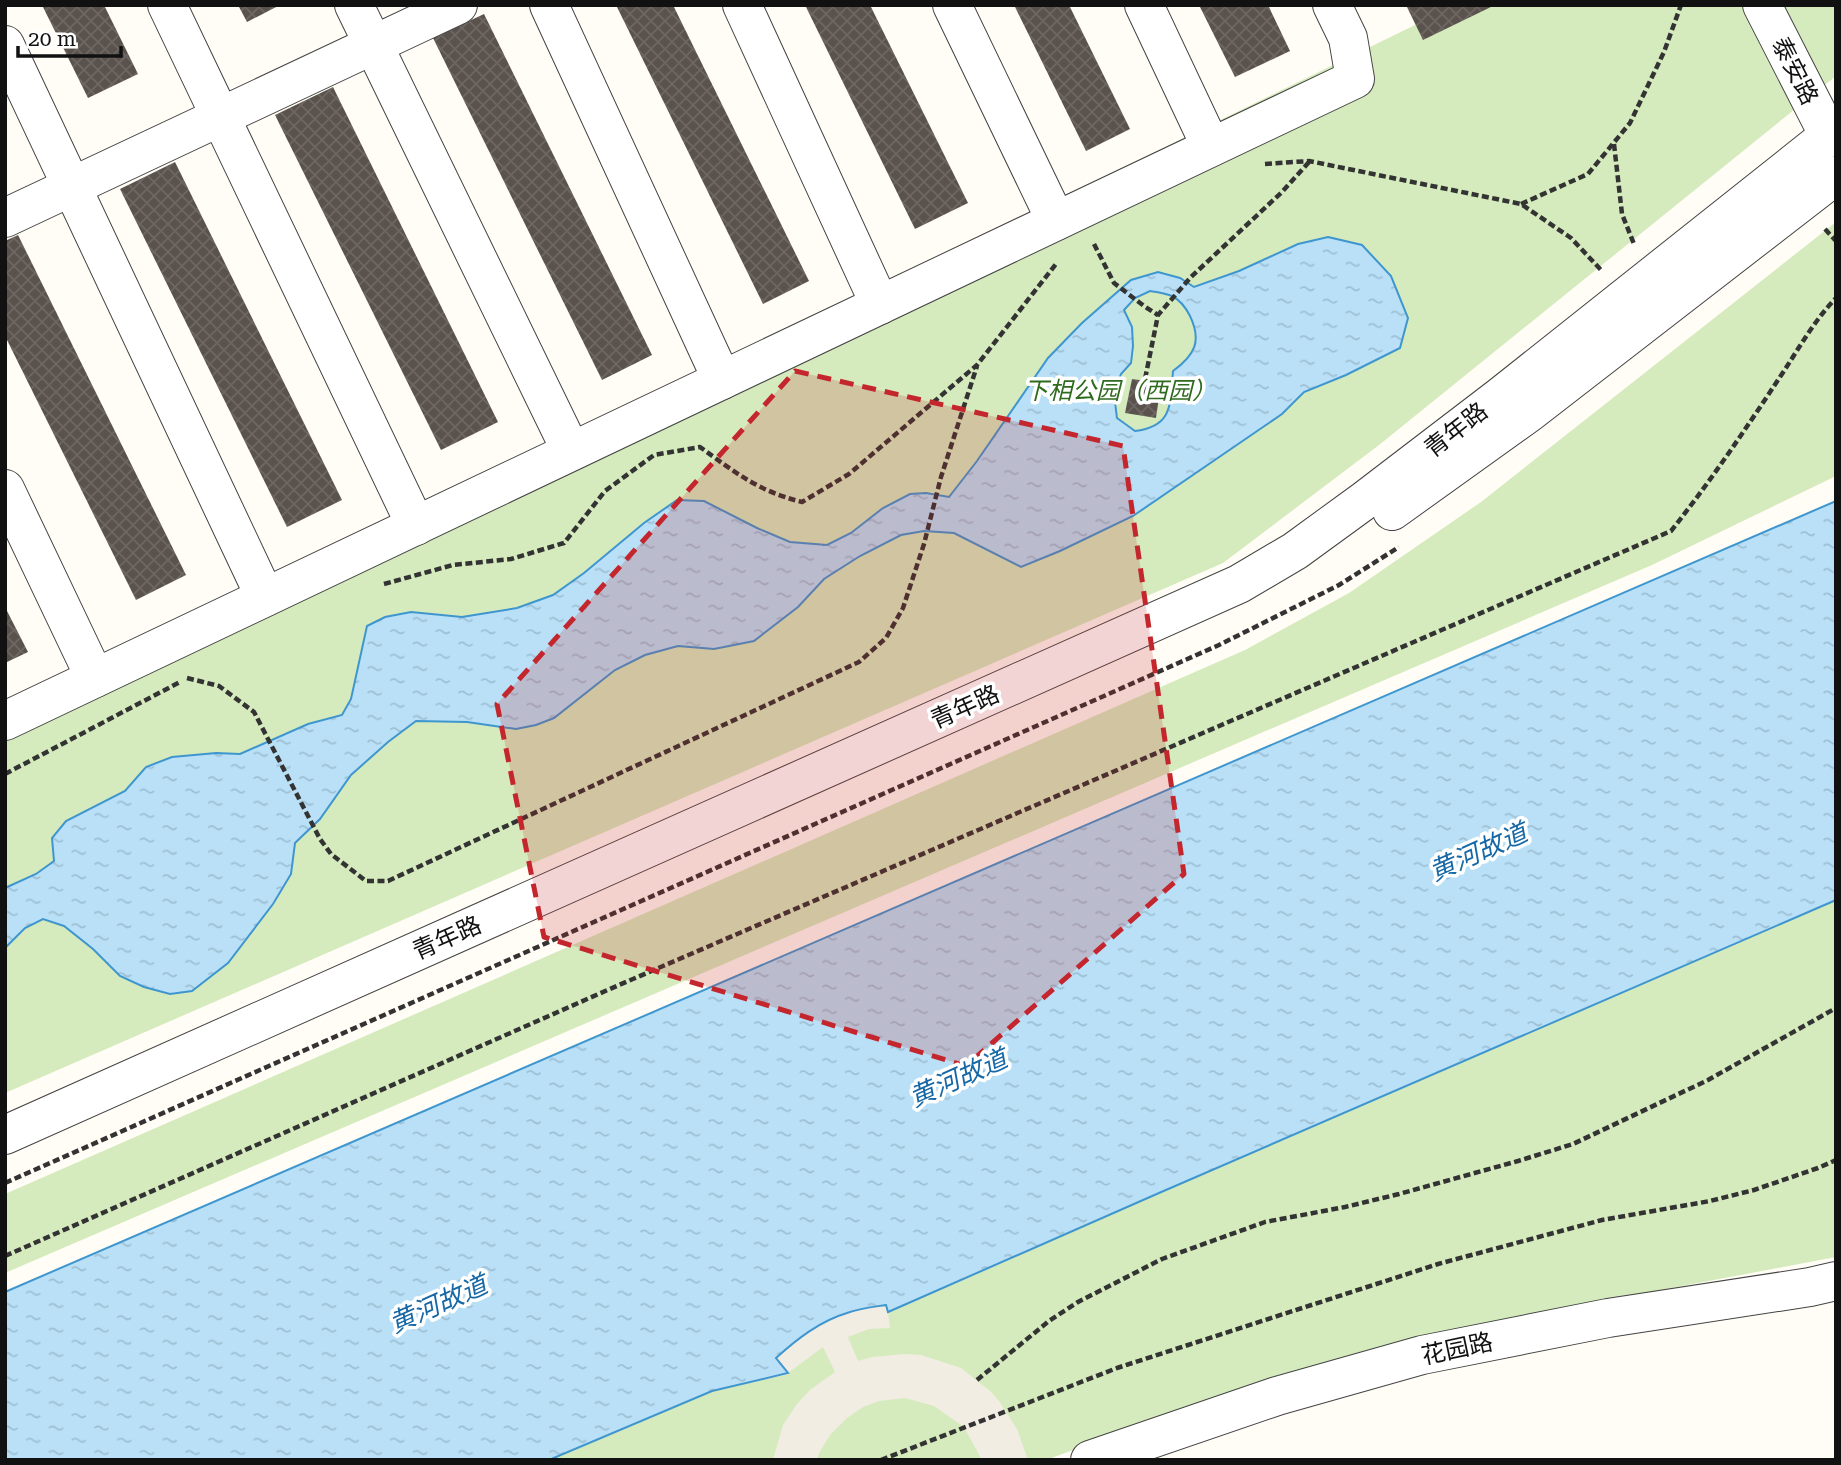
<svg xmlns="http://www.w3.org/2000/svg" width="1841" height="1465" font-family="'Roboto Serif','Noto Sans SC',serif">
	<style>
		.park { fill: #d5ebbd }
		.plaza { fill: #f1ede2 }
		.water { fill: url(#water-ripples); stroke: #3f96cf; stroke-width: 2; fill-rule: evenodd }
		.building { fill: url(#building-cross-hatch) }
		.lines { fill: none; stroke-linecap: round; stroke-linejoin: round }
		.minor-casing { stroke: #444; stroke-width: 40 }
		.path { stroke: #333; stroke-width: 4.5; stroke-dasharray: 7 3.5; stroke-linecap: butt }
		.minor { stroke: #fff; stroke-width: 38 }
		.marked { fill: #c4262e; fill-opacity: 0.2; stroke: #c4262e; stroke-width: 5; stroke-dasharray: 14 9; stroke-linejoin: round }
		.labels { text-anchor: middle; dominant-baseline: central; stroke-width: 7; stroke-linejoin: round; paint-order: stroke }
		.street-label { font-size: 24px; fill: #111; stroke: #fff }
		.park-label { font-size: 24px; font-style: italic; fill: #2f6b1f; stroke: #fff }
		.water-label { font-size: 26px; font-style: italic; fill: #1768a6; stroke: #fff }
	</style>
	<defs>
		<pattern id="water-ripples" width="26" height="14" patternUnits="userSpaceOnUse" patternTransform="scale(1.75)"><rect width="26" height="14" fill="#b9e0f7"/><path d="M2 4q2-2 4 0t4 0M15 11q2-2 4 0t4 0" fill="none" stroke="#9ebfd3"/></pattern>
		<pattern id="building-cross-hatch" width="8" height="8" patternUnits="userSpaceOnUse" patternTransform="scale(1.75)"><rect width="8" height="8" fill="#5a524d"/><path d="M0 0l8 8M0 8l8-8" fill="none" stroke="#6d6662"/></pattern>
	</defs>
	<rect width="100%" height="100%" fill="#fffdf5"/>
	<g class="park">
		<path d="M1456 5H1836V76L1379 445 1223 563 5 1093V713Z"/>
		<path d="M1836 222V476L1652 565 5 1273V1194L1245 650 1349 593 1481 502Z"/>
		<path d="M1836 900V1257L1560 1309 1114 1435 1046 1460H549L712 1391 788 1374 790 1345 805 1334 887 1305 888 1312 1159 1193Z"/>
	</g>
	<path class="plaza" d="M887 1305 890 1328 869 1329 848 1337 858 1361 872 1357 905 1354 921 1355 961 1368 990 1391 999 1401 1017 1429 1028 1460H982L964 1427 934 1406 905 1398 879 1401 863 1407 847 1418 830 1435 819 1453 817 1460H773L783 1425 797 1404 810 1390 835 1372 823 1347 788 1373 775 1358 805 1334 833 1318 849 1312Z"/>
	<g class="water">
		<path d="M1328 237 1362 245 1391 276 1408 318 1400 348 1346 375 1304 392 1282 414 1133 516 1060 551 1021 567 954 533 924 531 901 535 860 556 824 579 798 607 754 641 714 649 678 646 645 655 615 670 554 718 536 725 516 729 467 722 416 721 388 742 351 775 320 819 295 843 291 874 273 904 228 963 192 991 170 994 144 987 120 976 93 949 64 926 43 919 25 928 5 948V888L36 874 54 861 52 838 66 821 125 791 146 767 172 757 216 753 240 754 308 724 342 715 351 699 367 626 385 617 411 612 462 617 517 608 553 595 584 573 644 523 677 500 704 501 757 528 790 542 827 545 851 533 883 508 910 494 926 493 949 497 977 461 1048 358 1082 323 1131 280 1158 272 1180 278 1194 287 1239 271 1298 244ZM1150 291C1157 292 1165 293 1172 296 1180 300 1186 308 1190 316 1202 341 1195 355 1173 371 1170 403 1174 426 1135 431L1117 418 1114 394 1121 374 1131 363 1133 346 1132 327 1124 310 1135 298Z"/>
		<path d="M1836 501V900L1159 1193 888 1312 886 1305C873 1307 860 1308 847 1313 820 1321 797 1339 776 1358L788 1373 712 1391 549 1460H5V1292Z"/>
	</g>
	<g class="building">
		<path d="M42 5H104L138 74 88 98Z"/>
		<path d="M238 5H280L247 22Z"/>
		<path d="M616 5H673L809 281 763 304Z"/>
		<path d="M805 5H870L968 203 915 229Z"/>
		<path d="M1014 5H1069L1130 129 1086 151Z"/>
		<path d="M1199 5H1268L1290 51 1235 77Z"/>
		<path d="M1406 5H1495L1423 40Z"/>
		<path d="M484 14 652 355 602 380 433 38Z"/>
		<path d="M333 87 498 422 441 450 275 115Z"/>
		<path d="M175 162 342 500 287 527 120 189Z"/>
		<path d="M18 235 186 575 136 600 5 336V241Z"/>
		<path d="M1132 379 1161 383 1156 418 1125 413Z"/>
		<path d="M5 607 28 652 5 663Z"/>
	</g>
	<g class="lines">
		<g class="minor-casing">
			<g id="minor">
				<path d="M167 5 416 526"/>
				<path d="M354 5 571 451"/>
				<path d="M549 5 722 380"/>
				<path d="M742 5 880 305"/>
				<path d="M952 5 1056 221"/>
				<path d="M1144 5 1211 147"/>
				<path d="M1762 5 1829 136"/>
				<path d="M5 45 265 597"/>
				<path d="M5 218 458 5"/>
				<path d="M5 489 95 678"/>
				<path d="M1392 511 1530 412 1836 175"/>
				<path d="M5 721 1355 79 1348 38 1332 5"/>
				<path d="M5 1135 1239 584 1295 551 1365 500 1501 396 1836 130"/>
				<path d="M1090 1460 1277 1396 1422 1355 1608 1318 1810 1287 1836 1281"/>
			</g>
		</g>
		<g class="path">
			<path d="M1614 144 1622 214 1634 244"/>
			<path d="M1265 164 1309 161 1521 204 1571 238 1602 271"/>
			<path d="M1521 204 1588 174 1630 123 1664 52 1681 5"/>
			<path d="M1825 229 1836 241"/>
			<path d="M1094 244 1114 283 1144 306 1158 315"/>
			<path d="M1141 399 1158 315 1191 277 1282 192 1309 162"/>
			<path d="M384 584 453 565 511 559 564 543 605 491 654 455 700 447C736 473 758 491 802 502L849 474 977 365 1056 264"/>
			<path d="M187 678 219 686 254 712 320 839 331 854 366 881H388L859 662 886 638 903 608 924 544 941 477 977 366"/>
			<path d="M5 774 180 682"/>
			<path d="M5 1183 1219 645 1339 585 1399 547"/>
			<path d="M5 1256 619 985 1671 531C1710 482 1745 430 1780 377 1798 350 1813 322 1836 298"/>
			<path d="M977 1380 1049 1321 1078 1302 1162 1259 1265 1222 1345 1207 1399 1194 1518 1161 1573 1144 1708 1080 1836 1008"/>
			<path d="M881 1460 1117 1368 1438 1264 1602 1220 1710 1201 1754 1190 1818 1168 1836 1160"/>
		</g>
		<use href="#minor" class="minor"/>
	</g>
	<path class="marked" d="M795 371 1123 446 1184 874 966 1066 544 937 497 704Z"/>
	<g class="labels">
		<g class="street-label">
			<text transform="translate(1795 71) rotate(63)">泰安路</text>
			<text transform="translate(1456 430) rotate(-38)">青年路</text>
			<text transform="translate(965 707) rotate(-24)">青年路</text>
			<text transform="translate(447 938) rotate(-24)">青年路</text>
			<text transform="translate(1457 1349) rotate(-12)">花园路</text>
		</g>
		<g class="park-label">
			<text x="1120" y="391">下相公园（西园）</text>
		</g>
		<g class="water-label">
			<text transform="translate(1478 852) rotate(-24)">黄河故道</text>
			<text transform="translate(958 1078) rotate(-24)">黄河故道</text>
			<text transform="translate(438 1304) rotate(-24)">黄河故道</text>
		</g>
	</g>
	<rect width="1841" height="1465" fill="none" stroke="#111111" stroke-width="14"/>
	<path d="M18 46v10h103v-10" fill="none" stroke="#111111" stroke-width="3.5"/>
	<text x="28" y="46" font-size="21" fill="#111111" stroke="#ffffff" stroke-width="5" paint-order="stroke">20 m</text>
</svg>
